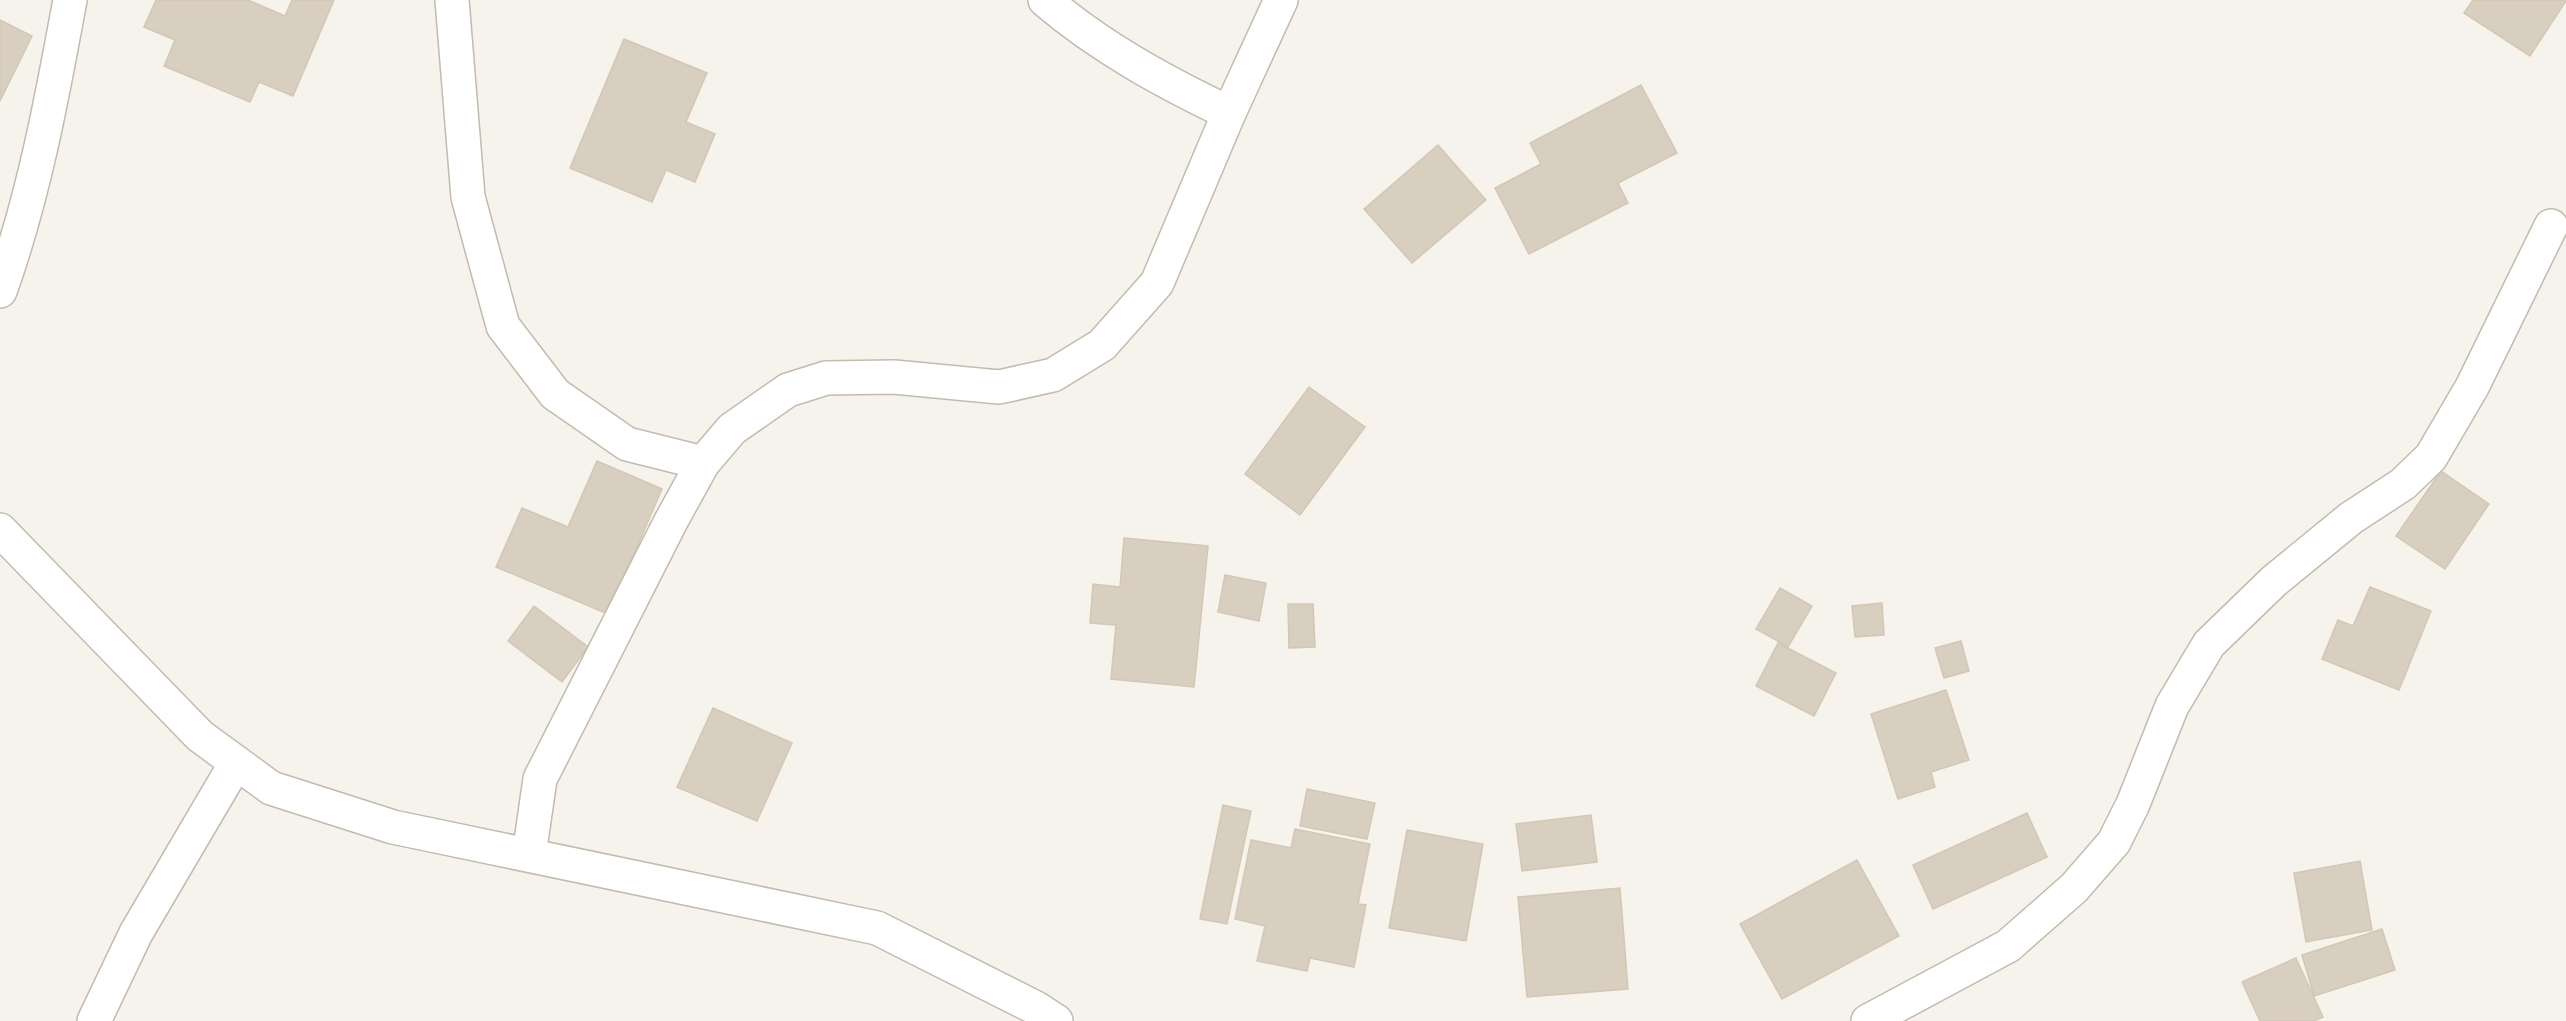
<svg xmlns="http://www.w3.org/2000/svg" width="2566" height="1021" font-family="'Alegreya Sans',sans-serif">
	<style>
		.building { fill: #d8cfc1; stroke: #d3c7b4; stroke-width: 1.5 }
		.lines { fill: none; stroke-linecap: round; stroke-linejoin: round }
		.minor-casing { stroke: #c2bbae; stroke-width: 36 }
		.minor { stroke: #fff; stroke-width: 33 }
	</style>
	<rect width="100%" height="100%" fill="#f6f3ec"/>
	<g class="building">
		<path d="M156 0H248L285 16 292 0H334L293 96 259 82 250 102 164 66 175 40 144 27Z"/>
		<path d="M2473 0H2566V1L2530 56 2464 13Z"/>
		<path d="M0 20 32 36 0 101Z"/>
		<path d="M624 39 707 73 686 122 715 134 695 182 666 170 652 202 570 168Z"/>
		<path d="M1641 85 1677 153 1618 183 1628 203 1529 254 1495 188 1541 164 1530 143Z"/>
		<path d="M1438 145 1486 200 1412 263 1364 209Z"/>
		<path d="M1309 387 1365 427 1300 515 1245 474Z"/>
		<path d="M597 461 662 489 608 614 496 567 522 508 568 527Z"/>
		<path d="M2441 471 2489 504 2445 569 2396 536Z"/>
		<path d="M1124 538 1208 546 1194 687 1111 679 1116 625 1090 623 1093 584 1120 587Z"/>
		<path d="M1225 575 1266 583 1259 621 1218 612Z"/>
		<path d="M2370 587 2431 611 2399 690 2322 659 2338 620 2353 626Z"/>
		<path d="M1780 588 1812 606 1788 647 1756 629Z"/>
		<path d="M1882 603 1884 635 1855 637 1852 606Z"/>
		<path d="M1288 604H1313L1315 647 1289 648Z"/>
		<path d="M534 606 588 647 562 682 508 641Z"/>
		<path d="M1961 641 1969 671 1944 678 1935 648Z"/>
		<path d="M1778 643 1836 673 1814 716 1756 686Z"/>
		<path d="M1946 690 1969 760 1931 772 1935 787 1898 799 1871 714Z"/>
		<path d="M713 708 792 743 757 821 677 787Z"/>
		<path d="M1307 789 1375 803 1367 839 1300 826Z"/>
		<path d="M1223 805 1251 811 1227 924 1200 919Z"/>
		<path d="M2027 813 2047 857 1933 909 1913 865Z"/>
		<path d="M1591 815 1597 862 1522 871 1516 824Z"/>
		<path d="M1295 829 1370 844 1358 904 1366 905 1354 967 1310 958 1307 971 1257 961 1265 926 1235 919 1251 840 1291 848Z"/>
		<path d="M1407 830 1483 844 1466 941 1389 928Z"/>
		<path d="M1857 860 1899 936 1782 999 1740 924Z"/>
		<path d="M2360 861 2372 930 2306 942 2294 873Z"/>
		<path d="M1620 888 1628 989 1527 997 1518 897Z"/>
		<path d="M2382 929 2395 970 2314 996 2302 955Z"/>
		<path d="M2296 958 2323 1017 2314 1021H2260L2242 982Z"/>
	</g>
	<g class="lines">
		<g class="minor-casing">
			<g id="minor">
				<path d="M452 0 468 197 503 326 555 394 627 444 703 463"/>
				<path d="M1045 0C1100 47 1164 82 1229 113"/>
				<path d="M0 291C34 196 52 98 70 0"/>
				<path d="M0 530 200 736 271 788 393 827 877 928 1036 1008 1056 1021"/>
				<path d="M529 855 540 779 671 521 703 463 732 429 788 390 826 378 894 377 999 387 1053 375 1102 345 1157 283 1229 113 1281 0"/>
				<path d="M94 1021 136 933 236 763"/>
				<path d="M1868 1021 2008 946 2074 888 2114 842 2133 804 2172 706 2209 644 2274 581 2351 518 2403 484 2431 457 2472 387 2551 226"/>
			</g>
		</g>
		<use href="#minor" class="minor"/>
	</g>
</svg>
